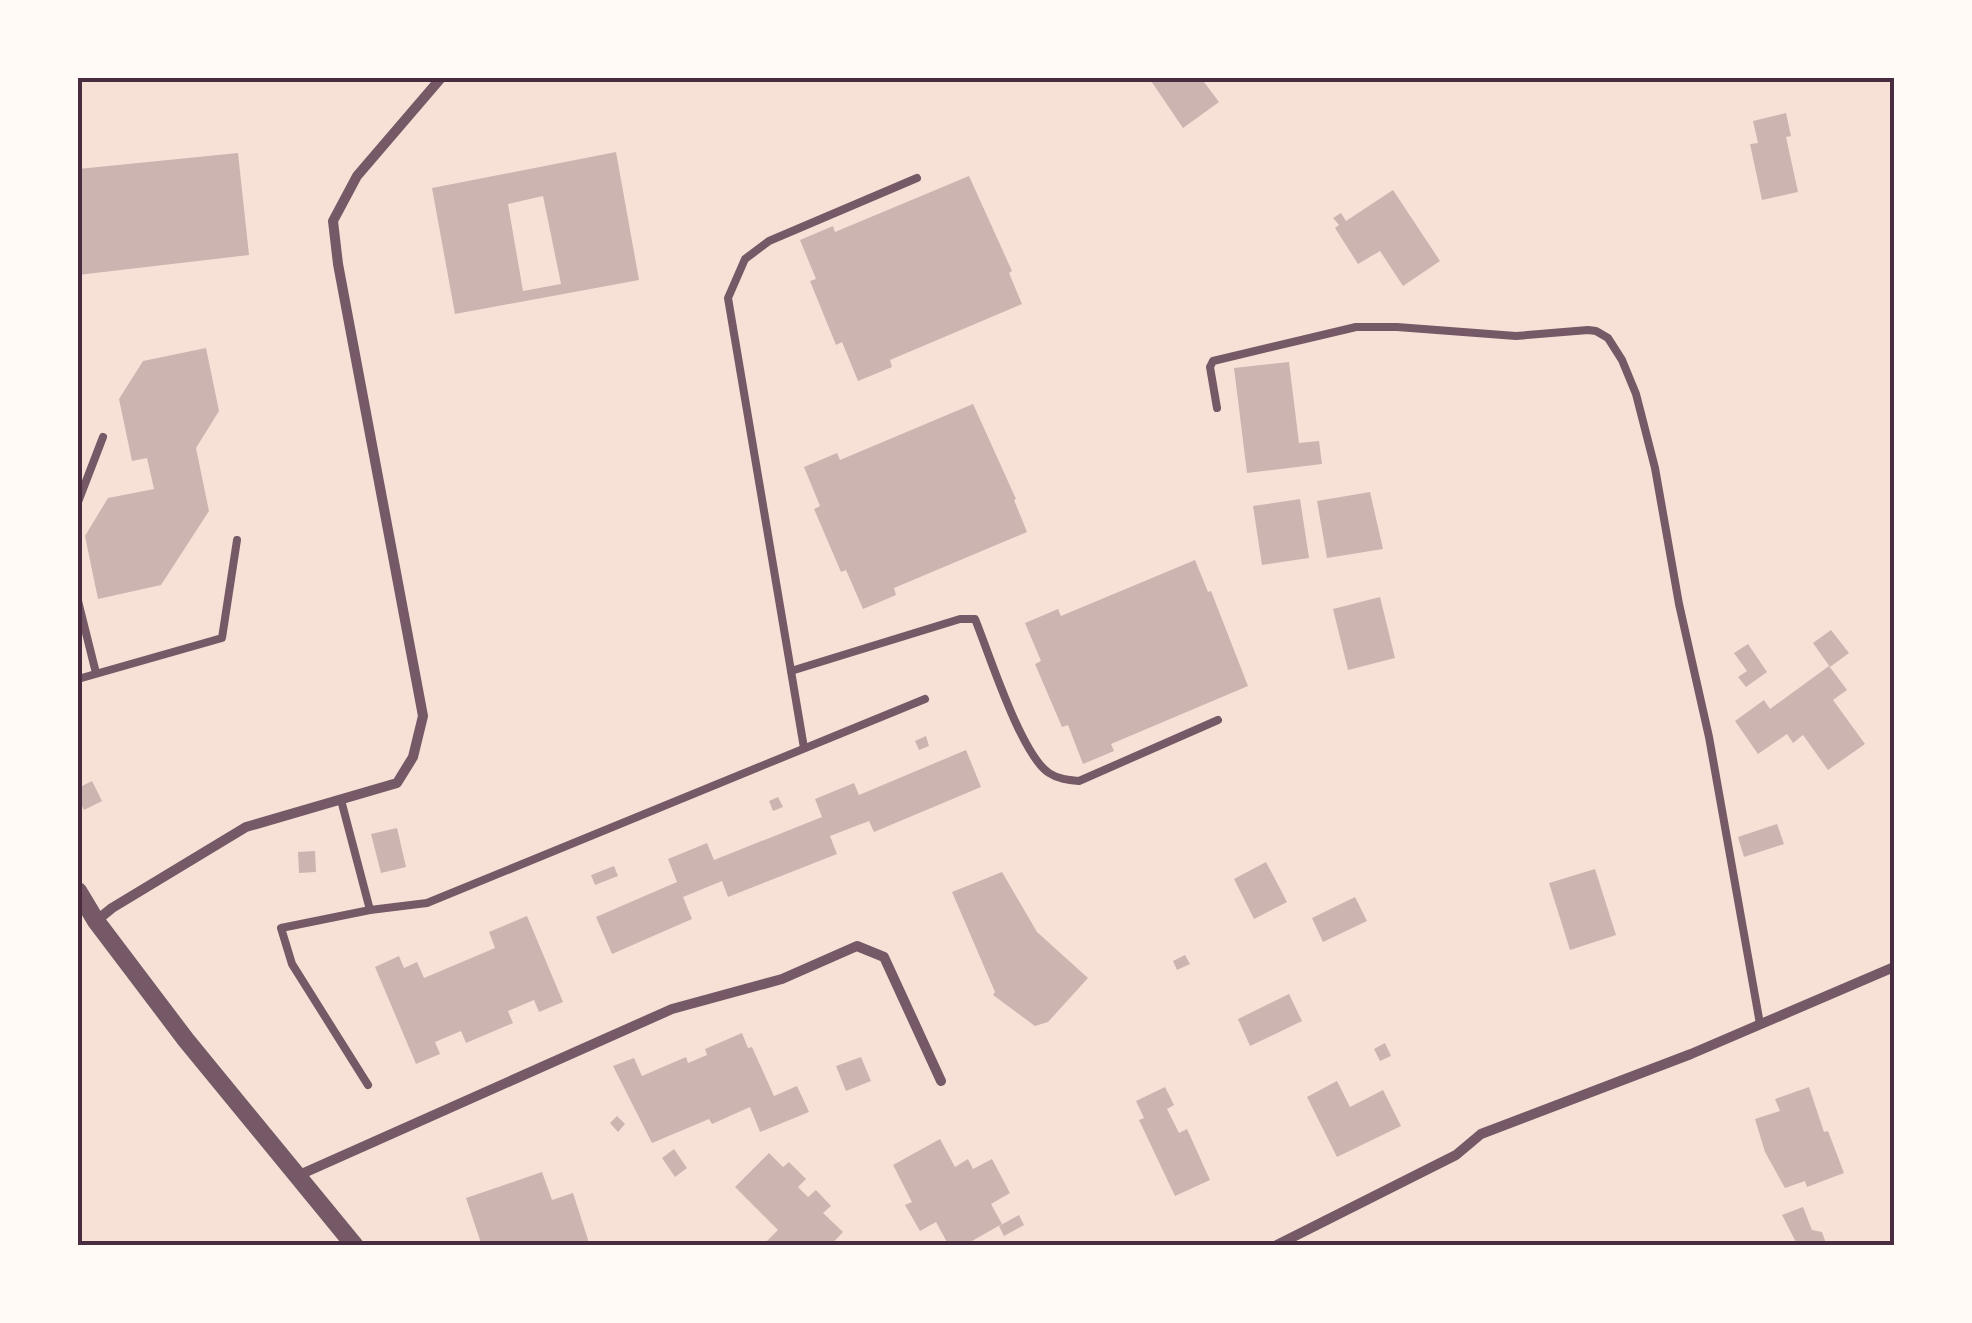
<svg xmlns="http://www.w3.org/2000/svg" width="1972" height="1323" font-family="'Roboto Condensed',sans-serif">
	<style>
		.building { fill: #ccb4b1; fill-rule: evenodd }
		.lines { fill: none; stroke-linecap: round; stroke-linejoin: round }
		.service { stroke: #755966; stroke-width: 8 }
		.minor { stroke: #755966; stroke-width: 10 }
		.tertiary { stroke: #755966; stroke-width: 18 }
		.neatline { fill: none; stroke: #4a2c40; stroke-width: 4 }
	</style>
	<rect width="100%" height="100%" fill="#f7e1d7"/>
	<g class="building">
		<path d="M1149 78H1201L1219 102 1183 128Z"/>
		<path d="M1786 113 1791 136 1786 137 1798 192 1762 200 1750 144 1758 143 1753 121Z"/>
		<path d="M616 152 639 280 455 314 432 188ZM543 196 561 284 523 291 508 204Z"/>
		<path d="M238 153 249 255 78 275V169Z"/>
		<path d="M969 176 1012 271 1009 273 1022 304 890 360 892 367 858 381 842 342 836 345 810 281 816 279 800 240 833 226 835 232Z"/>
		<path d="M1393 190 1440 261 1403 286 1380 251 1358 264 1335 228 1339 225 1333 218 1341 213 1346 221Z"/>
		<path d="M206 348 219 411 196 448 209 511 161 585 98 599 85 536 108 498 154 489 147 458 132 461 119 399 143 361Z"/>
		<path d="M1289 362 1299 443 1319 441 1322 464 1247 473 1234 368Z"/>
		<path d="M973 404 1016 499 1014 500 1027 532 894 588 896 595 863 609 846 570 841 572 814 509 820 506 804 467 837 453 840 460Z"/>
		<path d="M1370 492 1383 549 1327 558 1317 501Z"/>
		<path d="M1300 499 1309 558 1262 565 1253 506Z"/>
		<path d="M1195 560 1208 592 1211 591 1248 686 1111 744 1114 751 1083 764 1068 725 1062 727 1035 664 1041 661 1025 623 1058 609 1061 616Z"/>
		<path d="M1380 597 1395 658 1348 670 1333 609Z"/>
		<path d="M1831 630 1849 653 1830 667 1813 643Z"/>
		<path d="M1748 644 1767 672 1746 687 1738 677 1747 671 1734 653Z"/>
		<path d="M1829 666 1847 690 1833 700 1865 744 1828 770 1803 735 1793 743 1787 734 1758 754 1735 721 1764 700 1770 709Z"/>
		<path d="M926 736 929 746 919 750 915 741Z"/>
		<path d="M966 750 981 787 874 832 869 821 830 836 837 854 728 897 722 881 683 897 692 919 612 954 596 917 677 882 668 859 707 843 714 860 822 817 815 799 854 783 859 795Z"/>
		<path d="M92 781 102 801 84 810 78 798V788Z"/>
		<path d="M778 797 783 807 773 811 769 801Z"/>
		<path d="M1777 824 1784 844 1744 857 1738 837Z"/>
		<path d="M397 828 406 867 381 873 371 834Z"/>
		<path d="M315 851 316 872 299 873 298 852Z"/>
		<path d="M1266 862 1287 902 1254 919 1234 879Z"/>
		<path d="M614 866 618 876 595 885 591 875Z"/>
		<path d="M1595 869 1616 935 1570 950 1549 883Z"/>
		<path d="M1002 872 1037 932 1088 978 1048 1022 1035 1026 993 995 995 992 952 892Z"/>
		<path d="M1355 897 1367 921 1323 942 1312 918Z"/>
		<path d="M527 916 563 1002 539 1012 534 1000 508 1011 513 1023 466 1043 461 1031 435 1042 440 1054 416 1064 375 967 399 956 404 968 417 962 424 978 495 948 489 932Z"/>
		<path d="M1185 955 1190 964 1177 970 1173 961Z"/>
		<path d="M1289 994 1302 1021 1250 1046 1238 1019Z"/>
		<path d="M742 1033 748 1048 752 1047 774 1096 797 1086 809 1112 760 1132 750 1107 712 1124 709 1119 652 1143 613 1066 634 1058 642 1076 686 1057 688 1063 707 1055 705 1049Z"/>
		<path d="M1385 1043 1391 1056 1380 1061 1374 1049Z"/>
		<path d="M861 1057 871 1081 846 1091 836 1066Z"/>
		<path d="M1337 1081 1350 1107 1383 1090 1401 1126 1337 1157 1307 1097Z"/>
		<path d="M1165 1087 1174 1105 1167 1109 1179 1133 1187 1129 1210 1180 1175 1196 1139 1120 1144 1118 1136 1101Z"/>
		<path d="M1809 1087 1824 1132 1828 1131 1844 1173 1807 1187 1805 1181 1785 1188 1765 1152 1755 1119 1780 1111 1775 1099Z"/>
		<path d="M617 1116 625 1124 618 1132 610 1123Z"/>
		<path d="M940 1139 955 1167 968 1159 973 1169 992 1159 1010 1193 991 1204 1002 1224 963 1246H949L936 1222 920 1231 905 1205 912 1202 893 1165Z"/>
		<path d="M674 1149 687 1168 675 1177 662 1158Z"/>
		<path d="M769 1153 783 1167 789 1162 806 1179 798 1187 808 1197 816 1190 831 1206 823 1213 843 1232 830 1246H762L778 1230 735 1187Z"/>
		<path d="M542 1172 552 1200 573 1193 590 1246H482L466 1198Z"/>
		<path d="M1803 1207 1812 1230 1822 1232 1827 1246H1798L1782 1215Z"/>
		<path d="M1019 1215 1024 1225 1004 1236 999 1226Z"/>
	</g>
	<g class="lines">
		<g class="service">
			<path d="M1217 408 1210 367 1213 361 1356 327H1397L1516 336 1588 330 1596 331 1608 338 1622 360 1636 394 1655 468 1679 604 1709 737 1760 1024"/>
			<path d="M78 502 103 437"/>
			<path d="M78 601 96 673"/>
			<path d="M791 671 960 619H975C989 653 1021 755 1049 773 1058 779 1068 780 1079 781L1218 720"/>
			<path d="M78 679 222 638 237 540"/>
			<path d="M804 748 728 298 745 259 769 241 917 178"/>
			<path d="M341 800 370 910 427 903 925 699"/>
			<path d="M368 1085 292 964 281 928 370 910"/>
		</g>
		<g class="minor">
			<path d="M96 921 112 908 246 827 397 783 413 757 423 716 338 264 333 221 357 176 441 78"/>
			<path d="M297 1176 672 1009 782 979 857 946 884 957 941 1081"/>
			<path d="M1275 1246 1456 1155 1481 1134 1691 1054 1894 967"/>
		</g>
		<path class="tertiary" d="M78 891 96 921 186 1040 355 1246"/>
	</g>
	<rect width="1972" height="1323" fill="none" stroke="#fffaf5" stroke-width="160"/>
	<rect x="80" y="80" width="1812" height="1163" class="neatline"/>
</svg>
